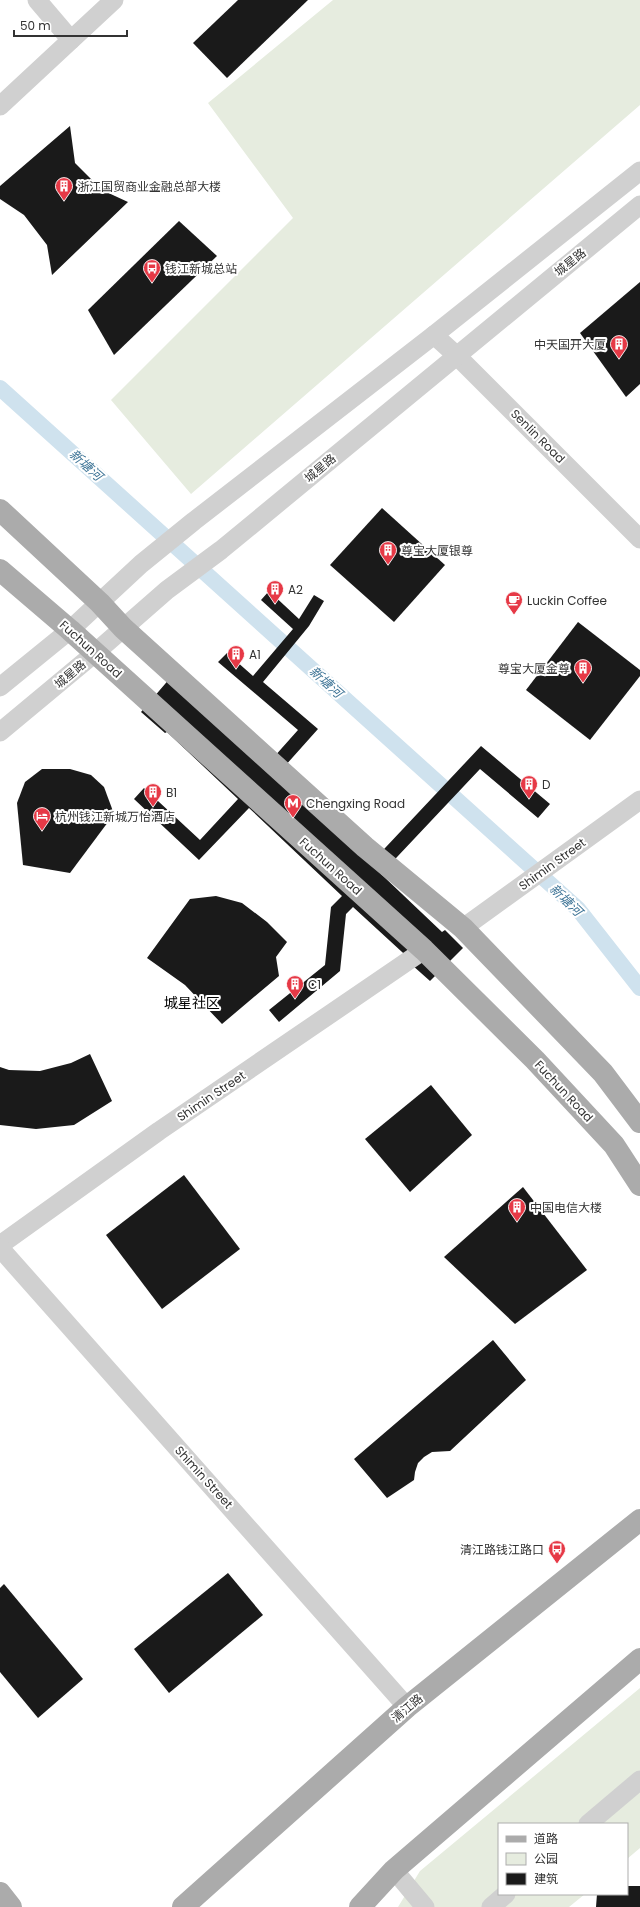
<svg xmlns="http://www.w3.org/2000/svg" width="640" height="1907" font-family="Poppins,'Noto Sans SC',sans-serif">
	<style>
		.green { fill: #e6ecdf }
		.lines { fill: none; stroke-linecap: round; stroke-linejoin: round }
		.canal { stroke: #cfe2ee; stroke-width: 16 }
		.building { fill: #1a1a1a }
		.minor { stroke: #d0d0d0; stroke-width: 19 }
		.major { stroke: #ababab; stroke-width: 22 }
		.labels { text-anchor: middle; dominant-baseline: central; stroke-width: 4; stroke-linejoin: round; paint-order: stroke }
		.poi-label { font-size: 12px; fill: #333; stroke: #fff; text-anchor: start }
		.street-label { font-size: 12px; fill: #333; stroke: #fff }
		.water-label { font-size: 13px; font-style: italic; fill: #3f7597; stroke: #fff }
		.quarter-label { font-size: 14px; fill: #000; stroke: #fff }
	</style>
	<rect width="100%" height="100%" fill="#fff"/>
	<g class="green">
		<path d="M333 0H640V105L191 494 111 400 293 218 208 103Z"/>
		<path d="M640 1688V1848L627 1859V1824H499V1894H585L569 1907H398L420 1871Z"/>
	</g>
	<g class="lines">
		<path class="canal" d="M0 388 578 909 640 988"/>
	</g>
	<g class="building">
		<path d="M238 0H308L227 78 193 43Z"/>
		<path d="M70 126 75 163 102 190 128 202 52 275 47 245 24 215 0 199V186Z"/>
		<path d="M179 221 217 256 114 355 88 310Z"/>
		<path d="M640 282V384L626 397 580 333Z"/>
		<path d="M382 508 445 565 394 622 330 565Z"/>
		<path d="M269 591 299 619 314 595 324 601 309 626 263 682 318 729 276 776 370 864 481 746 550 804 538 818 480 769 381 874 442 932 445 930 463 948 430 981 412 965 414 963 353 907 346 914 340 971 279 1022 269 1010 325 965 331 907 342 896 249 808 199 860 134 799 144 788 200 840 238 799 167 732 165 733 141 712 171 677 265 767 298 730 218 662 227 653 253 676 293 629 261 600Z"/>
		<path d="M578 622 640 670V676L590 740 526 690Z"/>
		<path d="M42 769H70L91 775 104 787 114 814 70 873 23 865 17 803 25 782Z"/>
		<path d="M216 896 242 903 267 922 287 942 276 957 279 976 222 1024 185 985 147 958 190 899Z"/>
		<path d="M90 1054 112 1101 74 1125 36 1129 0 1125V1067L9 1070 40 1071 71 1063Z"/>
		<path d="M431 1085 472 1135 410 1192 365 1139Z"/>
		<path d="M184 1175 240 1249 162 1309 106 1235Z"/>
		<path d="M523 1187 587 1270 515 1324 444 1257Z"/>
		<path d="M493 1340 526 1380 450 1451 432 1452 424 1457 418 1463 415 1472 414 1480 387 1498 354 1459Z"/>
		<path d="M228 1573 263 1615 169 1693 134 1649Z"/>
		<path d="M4 1584 83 1679 38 1718 0 1672V1588Z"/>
		<path d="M627 1886H640V1907H596L597 1894H627Z"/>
	</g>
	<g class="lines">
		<g class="minor">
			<path d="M37 0 71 40"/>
			<path d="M0 106 114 0"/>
			<path d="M434 335 456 355 640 539"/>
			<path d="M0 687 70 630 141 564 194 521 434 335 640 171"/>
			<path d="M0 732 95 653 167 590 221 550 640 205"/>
			<path d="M463 928 640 800"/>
			<path d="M0 1245 159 1131 424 950"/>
			<path d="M0 1248 407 1707"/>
			<path d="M588 1824 640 1780"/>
			<path d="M394 1870 425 1907"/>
			<path d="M491 1907 506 1894"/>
		</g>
		<g class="major">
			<path d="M0 510 100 603 123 628 365 847 463 928 603 1073 640 1122"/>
			<path d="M0 570 70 630 424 950 535 1060 614 1145 640 1185"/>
			<path d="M0 1893 11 1907"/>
			<path d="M183 1907 407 1707 640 1520"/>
			<path d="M360 1907 394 1870 640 1659"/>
		</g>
	</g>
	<defs>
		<g id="building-pin" transform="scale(0.9)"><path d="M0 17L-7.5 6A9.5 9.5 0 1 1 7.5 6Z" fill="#e63946" stroke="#fff"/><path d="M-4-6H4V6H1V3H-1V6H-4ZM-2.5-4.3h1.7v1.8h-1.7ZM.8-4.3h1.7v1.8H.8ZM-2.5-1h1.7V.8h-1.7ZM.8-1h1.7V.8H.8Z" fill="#fff"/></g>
		<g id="bus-pin" transform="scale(0.9)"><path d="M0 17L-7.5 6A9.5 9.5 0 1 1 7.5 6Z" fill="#e63946" stroke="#fff"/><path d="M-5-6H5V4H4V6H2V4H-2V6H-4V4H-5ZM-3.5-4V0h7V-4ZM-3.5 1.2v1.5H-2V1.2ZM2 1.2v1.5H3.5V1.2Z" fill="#fff"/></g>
		<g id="cafe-pin" transform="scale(0.9)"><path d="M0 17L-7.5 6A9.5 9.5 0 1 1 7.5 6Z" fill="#e63946" stroke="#fff"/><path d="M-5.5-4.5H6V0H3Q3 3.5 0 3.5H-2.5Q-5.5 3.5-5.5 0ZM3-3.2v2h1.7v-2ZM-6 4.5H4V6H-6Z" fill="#fff"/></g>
		<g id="metro-pin" transform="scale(0.9)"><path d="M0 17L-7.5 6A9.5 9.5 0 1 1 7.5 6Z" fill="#e63946" stroke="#fff"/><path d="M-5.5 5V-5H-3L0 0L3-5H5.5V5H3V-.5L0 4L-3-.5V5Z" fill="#fff"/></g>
		<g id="hotel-pin" transform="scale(0.9)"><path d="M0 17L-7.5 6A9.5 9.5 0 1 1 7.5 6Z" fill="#e63946" stroke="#fff"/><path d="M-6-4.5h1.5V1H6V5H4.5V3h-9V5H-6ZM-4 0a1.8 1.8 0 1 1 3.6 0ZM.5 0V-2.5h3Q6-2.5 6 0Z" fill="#fff"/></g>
	</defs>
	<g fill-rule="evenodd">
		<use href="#building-pin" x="64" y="186"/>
		<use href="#bus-pin" x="152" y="268"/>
		<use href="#building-pin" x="619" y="344"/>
		<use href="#building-pin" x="388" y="550"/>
		<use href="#building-pin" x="275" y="589"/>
		<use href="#cafe-pin" x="514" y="600"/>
		<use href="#building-pin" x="236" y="654"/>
		<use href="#building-pin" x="583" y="668"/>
		<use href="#building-pin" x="529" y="784"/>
		<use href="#building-pin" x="153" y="792"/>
		<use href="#metro-pin" x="293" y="803"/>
		<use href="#hotel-pin" x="42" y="816"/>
		<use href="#building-pin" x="295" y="984"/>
		<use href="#building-pin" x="517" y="1207"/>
		<use href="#bus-pin" x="557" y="1549"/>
	</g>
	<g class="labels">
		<g class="poi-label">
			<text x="77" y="186">浙江国贸商业金融总部大楼</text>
			<text x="165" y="268">钱江新城总站</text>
			<text x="606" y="344" text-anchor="end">中天国开大厦</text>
			<text x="401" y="550">尊宝大厦银尊</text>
			<text x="288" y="589">A2</text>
			<text x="527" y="600">Luckin Coffee</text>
			<text x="249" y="654">A1</text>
			<text x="570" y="668" text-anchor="end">尊宝大厦金尊</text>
			<text x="542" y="784">D</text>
			<text x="166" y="792">B1</text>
			<text x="306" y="803">Chengxing Road</text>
			<text x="55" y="816">杭州钱江新城万怡酒店</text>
			<text x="308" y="984">C1</text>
			<text x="530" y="1207">中国电信大楼</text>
			<text x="544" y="1549" text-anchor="end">清江路钱江路口</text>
		</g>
		<g class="street-label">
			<text transform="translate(570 262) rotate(-39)">城星路</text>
			<text transform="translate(538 436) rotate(45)">Senlin Road</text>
			<text transform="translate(320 468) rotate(-40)">城星路</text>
			<text transform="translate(91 649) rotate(42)">Fuchun Road</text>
			<text transform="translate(70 674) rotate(-40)">城星路</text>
			<text transform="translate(552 864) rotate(-36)">Shimin Street</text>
			<text transform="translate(331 866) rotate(42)">Fuchun Road</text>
			<text transform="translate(564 1091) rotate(47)">Fuchun Road</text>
			<text transform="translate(211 1096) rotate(-34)">Shimin Street</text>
			<text transform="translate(204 1477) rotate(48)">Shimin Street</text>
			<text transform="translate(407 1708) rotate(-40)">清江路</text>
		</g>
		<g class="water-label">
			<text transform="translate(86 465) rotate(42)">新塘河</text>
			<text transform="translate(326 682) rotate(42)">新塘河</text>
			<text transform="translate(566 900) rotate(44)">新塘河</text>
		</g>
		<g class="quarter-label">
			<text x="192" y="1003">城星社区</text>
		</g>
	</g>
	<rect x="498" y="1823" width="130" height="72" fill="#ffffff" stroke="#adadad"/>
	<rect x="506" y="1836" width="20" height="6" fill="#ababab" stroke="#adadad"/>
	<text x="534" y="1843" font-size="12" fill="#333333">道路</text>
	<rect x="506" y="1853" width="20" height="12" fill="#e6ecdf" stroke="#adadad"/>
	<text x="534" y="1863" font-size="12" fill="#333333">公园</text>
	<rect x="506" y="1873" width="20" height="12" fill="#1a1a1a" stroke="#adadad"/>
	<text x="534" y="1883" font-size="12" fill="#333333">建筑</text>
	<path d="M14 30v6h113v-6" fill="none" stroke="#333333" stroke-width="2"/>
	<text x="20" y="30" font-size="12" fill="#333333" stroke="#ffffff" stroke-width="3" paint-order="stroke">50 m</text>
</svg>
